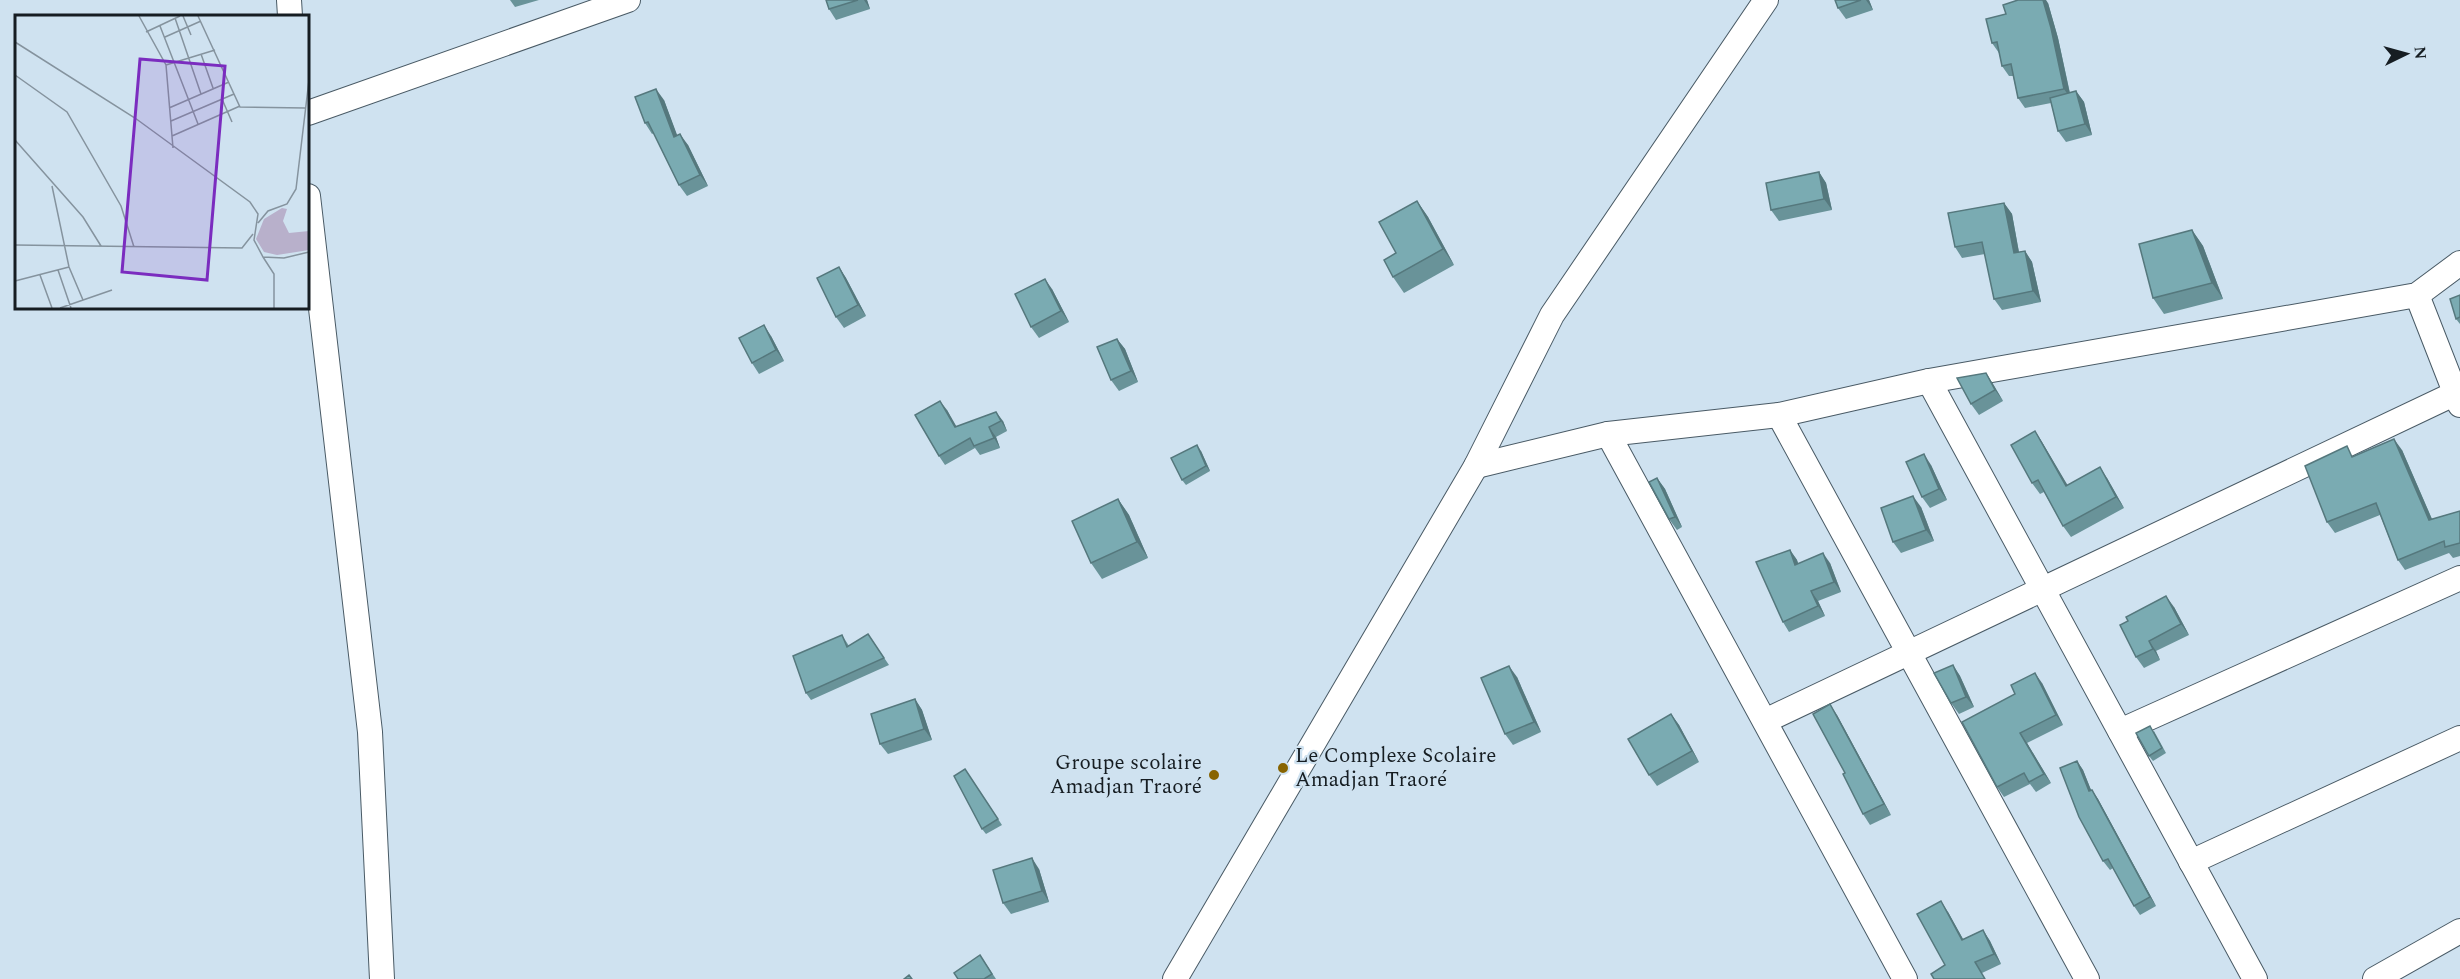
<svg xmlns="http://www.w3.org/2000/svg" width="2460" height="979" font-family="Spectral,serif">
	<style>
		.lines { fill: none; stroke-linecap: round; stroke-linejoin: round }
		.minor-casing { stroke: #495a65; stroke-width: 26 }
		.minor { stroke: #fff; stroke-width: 24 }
		.wall { fill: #699399 }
		.shaded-wall { fill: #55787d }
		.building { fill: #7aabb2; stroke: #55787d; stroke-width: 1.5 }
		.poi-dot { fill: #886401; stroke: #cfe2f0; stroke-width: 2 }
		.labels { text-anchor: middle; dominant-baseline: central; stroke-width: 4.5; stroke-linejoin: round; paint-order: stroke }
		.poi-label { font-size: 21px; fill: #161d22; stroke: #cfe2f0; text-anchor: start }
		.inset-road { fill: none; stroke: #85939e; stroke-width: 1.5 }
		.view { fill: #7b2cbf; fill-opacity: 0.15; stroke: #7b2cbf; stroke-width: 3 }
		.inset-edge { fill: none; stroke: #161d22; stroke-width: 3 }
	</style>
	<rect width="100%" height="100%" fill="#cfe2f0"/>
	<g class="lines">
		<g class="minor-casing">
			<g id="minor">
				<path d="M289 0 290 16"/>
				<path d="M308 113 628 0"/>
				<path d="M308 196 370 732 382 979"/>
				<path d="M2417 295 2460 405"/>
				<path d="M1929 381 2255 979"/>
				<path d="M1779 415 2087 979"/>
				<path d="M1608 434 1905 979"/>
				<path d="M1476 466 1608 434 1779 415 1929 381 2417 295 2460 263"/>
				<path d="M1765 721 2460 391"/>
				<path d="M2120 731 2460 578"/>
				<path d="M2191 862 2460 738"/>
				<path d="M1175 979 1476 466 1552 315 1766 0"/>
				<path d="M2375 979 2460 931"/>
			</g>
		</g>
		<use href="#minor" class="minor"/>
	</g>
	<g class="wall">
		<path d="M510 0H539L515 7Z"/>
		<path d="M826 0H867L870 9 836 20 829 9Z"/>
		<path d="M1835 0H1869L1873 10 1846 19 1838 8Z"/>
		<path d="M2048 3 2058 38 2070 93 2076 91 2084 102 2092 135 2066 142 2058 131 2051 103 2025 108 2018 98 2013 76H2009L2002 66 1999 53 1992 43Z"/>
		<path d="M664 100 677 136 688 145 708 186 687 196 679 185 654 133 652 134 645 123Z"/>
		<path d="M1819 172 1826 183 1832 210 1779 221 1771 210Z"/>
		<path d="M1417 201 1428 217 1454 265 1404 293 1393 277 1396 253Z"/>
		<path d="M2004 203 2012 214 2019 252 2025 251 2032 262 2041 302 2002 310 1994 299 1985 254 1962 258 1955 247Z"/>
		<path d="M2192 230 2203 246 2223 299 2164 314 2153 298Z"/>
		<path d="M839 267 846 278 866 316 844 328 836 317Z"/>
		<path d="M1052 289 1069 322 1039 338 1031 327Z"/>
		<path d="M2460 295V324L2456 319Z"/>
		<path d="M771 336 784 361 759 374 752 363Z"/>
		<path d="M1117 339 1125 349 1138 382 1119 391 1111 380Z"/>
		<path d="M1986 373 1993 384 2003 401 1979 415 1971 404Z"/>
		<path d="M947 410 956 427 1003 421 1007 431 996 437 1000 448 980 455 975 448 945 465 939 456Z"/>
		<path d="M2035 431 2042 442 2067 485 2107 478 2124 508 2071 537 2063 526 2044 492 2040 494 2032 483Z"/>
		<path d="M2402 450 2432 519 2460 511V556L2453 558 2449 553 2405 570 2398 560 2380 515 2335 533 2327 522 2354 456Z"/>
		<path d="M1201 451 1210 471 1186 485 1182 480Z"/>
		<path d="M1931 465 1947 500 1930 508 1922 497Z"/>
		<path d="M1657 478 1665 489 1682 527 1677 530 1669 519Z"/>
		<path d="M1118 499 1129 515 1148 558 1102 579 1091 563Z"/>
		<path d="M1921 507 1934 541 1901 553 1893 542Z"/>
		<path d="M1790 550 1797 560 1798 564 1830 563 1841 592 1818 601 1825 616 1789 632 1783 622Z"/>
		<path d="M2174 607 2189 635 2156 651 2160 660 2144 668 2136 657Z"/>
		<path d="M868 634 889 665 811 700 806 693 842 635 849 646Z"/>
		<path d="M1953 665 1960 676 1974 707 1959 714 1951 703Z"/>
		<path d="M1517 677 1541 732 1513 745 1505 734Z"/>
		<path d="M2042 683 2063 725 2027 743 2051 783 2036 792 2030 784 2004 797 1997 787Z"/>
		<path d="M915 699 922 710 932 740 888 754 880 744Z"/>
		<path d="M1671 714 1679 725 1699 762 1657 786 1649 775Z"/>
		<path d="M1837 715 1891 815 1870 825 1863 814 1845 773Z"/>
		<path d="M2154 731 2166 753 2153 761 2149 756Z"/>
		<path d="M2077 761 2083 770 2091 790 2098 799 2156 906 2140 915 2134 906 2113 868 2110 870 2103 861Z"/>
		<path d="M965 769 1002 825 986 834 982 829Z"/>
		<path d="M1039 869 1049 902 1011 914 1003 903Z"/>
		<path d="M1948 912 1963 939 1983 930 1990 941 2001 964 1982 973 1945 965Z"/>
		<path d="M980 955 996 979H958Z"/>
	</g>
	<g class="shaded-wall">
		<path d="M864 0H867L870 9Z"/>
		<path d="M1866 0H1869L1873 10Z"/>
		<path d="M2043 0H2046L2048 3 2058 38 2071 99 2064 89Z"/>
		<path d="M656 89 664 100 682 148 674 137Z"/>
		<path d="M2076 91 2084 102 2092 135 2085 124Z"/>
		<path d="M680 134 688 145 708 186 700 175Z"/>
		<path d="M1819 172 1826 183 1832 210 1824 199Z"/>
		<path d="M1417 201 1428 217 1454 265 1443 249Z"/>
		<path d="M2004 203 2012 214 2021 264 2014 253Z"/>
		<path d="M2192 230 2203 246 2223 299 2212 283Z"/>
		<path d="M2025 251 2032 262 2041 302 2033 291Z"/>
		<path d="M839 267 846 278 866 316 858 305Z"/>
		<path d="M1045 279 1052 289 1069 322 1061 311Z"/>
		<path d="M764 325 771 336 784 361 776 350Z"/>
		<path d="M1117 339 1125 349 1138 382 1131 371Z"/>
		<path d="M1986 373 1993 384 2003 401 1995 390Z"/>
		<path d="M940 401 947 410 962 436 955 427Z"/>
		<path d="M996 412 1003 421 1007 431 1001 421Z"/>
		<path d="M989 427 996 437 1000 448 994 438Z"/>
		<path d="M2035 431 2042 442 2074 496 2066 486Z"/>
		<path d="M2394 439 2402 450 2437 531 2429 520Z"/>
		<path d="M1197 445 1201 451 1210 471 1206 466Z"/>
		<path d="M1924 454 1931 465 1947 500 1939 489Z"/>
		<path d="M2100 467 2107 478 2124 508 2116 497Z"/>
		<path d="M1657 478 1665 489 1682 527 1675 517Z"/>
		<path d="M1913 496 1921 507 1934 541 1926 530Z"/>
		<path d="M1118 499 1129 515 1148 558 1137 542Z"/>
		<path d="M1790 550 1797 560 1802 575 1795 565Z"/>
		<path d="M1823 553 1830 563 1841 592 1834 582Z"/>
		<path d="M1811 591 1818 601 1825 616 1818 606Z"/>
		<path d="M2166 596 2174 607 2189 635 2181 624Z"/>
		<path d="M2149 641 2156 651 2160 660 2153 649Z"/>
		<path d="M1953 665 1960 676 1974 707 1966 697Z"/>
		<path d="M1509 666 1517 677 1541 732 1534 722Z"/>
		<path d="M2035 673 2042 683 2063 725 2056 715Z"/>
		<path d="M915 699 922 710 932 740 924 729Z"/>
		<path d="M1830 704 1837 715 1891 815 1884 804Z"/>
		<path d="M1671 714 1679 725 1699 762 1692 751Z"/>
		<path d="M2020 733 2027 743 2051 783 2044 774Z"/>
		<path d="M2077 761 2083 770 2095 800 2089 791Z"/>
		<path d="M2092 790 2098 799 2156 906 2150 897Z"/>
		<path d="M1032 858 1039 869 1049 902 1042 891Z"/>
		<path d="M1941 901 1948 912 1969 950 1962 940Z"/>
		<path d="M1983 930 1990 941 2001 964 1994 954Z"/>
	</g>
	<g class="building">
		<path d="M826 0H858L829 9Z"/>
		<path d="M1835 0H1861L1838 8Z"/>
		<path d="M2018 0H2043L2051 28 2064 89 2018 98 2011 64 2002 66 1997 42 1992 43 1986 19 2006 14 2003 5Z"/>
		<path d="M656 89 674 137 680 134 700 175 679 185 648 122 645 123 635 97Z"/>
		<path d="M2076 91 2085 124 2058 131 2050 98Z"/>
		<path d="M1819 172 1824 199 1771 210 1766 183Z"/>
		<path d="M1417 201 1443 249 1393 277 1384 260 1396 253 1379 222Z"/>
		<path d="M2004 203 2014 253 2025 251 2033 291 1994 299 1982 242 1955 247 1948 213Z"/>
		<path d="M2192 230 2212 283 2153 298 2139 244Z"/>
		<path d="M839 267 858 305 836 317 817 278Z"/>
		<path d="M1045 279 1061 311 1031 327 1015 294Z"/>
		<path d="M2460 295V317L2456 319 2450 299Z"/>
		<path d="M764 325 776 350 752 363 739 338Z"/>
		<path d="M1117 339 1131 371 1111 380 1097 347Z"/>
		<path d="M1986 373 1995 390 1971 404 1957 378Z"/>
		<path d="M940 401 955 427 996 412 1001 421 989 427 994 438 974 446 970 438 939 456 915 415Z"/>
		<path d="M2035 431 2066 486 2100 467 2116 497 2063 526 2038 480 2032 483 2011 445Z"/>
		<path d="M2394 439 2429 520 2460 511V543L2445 547 2444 541 2398 560 2376 503 2327 522 2305 466 2347 446 2352 457Z"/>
		<path d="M1197 445 1206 466 1182 480 1171 458Z"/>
		<path d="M1924 454 1939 489 1922 497 1906 462Z"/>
		<path d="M1657 478 1675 517 1669 519 1649 482Z"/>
		<path d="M1913 496 1926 530 1893 542 1881 508Z"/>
		<path d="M1118 499 1137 542 1091 563 1072 521Z"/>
		<path d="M1790 550 1795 565 1823 553 1834 582 1811 591 1818 606 1783 622 1756 562Z"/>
		<path d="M2166 596 2181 624 2149 641 2153 649 2136 657 2120 625 2128 621 2126 617Z"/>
		<path d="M868 634 884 658 806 693 793 656 842 635 847 647Z"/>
		<path d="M1953 665 1966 697 1951 703 1934 673Z"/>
		<path d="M1509 666 1534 722 1505 734 1481 678Z"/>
		<path d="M2035 673 2056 715 2020 733 2044 774 2029 782 2024 773 1997 787 1962 722 2015 694 2011 685Z"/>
		<path d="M915 699 924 729 880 744 871 714Z"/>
		<path d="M1830 704 1884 804 1863 814 1843 774 1845 773 1813 714Z"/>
		<path d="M1671 714 1692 751 1649 775 1628 739Z"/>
		<path d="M2150 726 2162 748 2149 756 2136 733Z"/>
		<path d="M2077 761 2089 791 2092 790 2150 897 2134 906 2108 859 2103 861 2079 817 2060 768Z"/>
		<path d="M965 769 998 819 982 829 954 776Z"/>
		<path d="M1032 858 1042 891 1003 903 993 870Z"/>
		<path d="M1941 901 1962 940 1983 930 1994 954 1975 962 1985 979H1934L1931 974 1945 965 1917 914Z"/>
		<path d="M980 955 992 974 984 979H958L954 973Z"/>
		<path d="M909 975 912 979H904Z"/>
	</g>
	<g class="poi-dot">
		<circle cx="1283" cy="768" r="6"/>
		<circle cx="1214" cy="775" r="6"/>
	</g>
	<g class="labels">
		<g class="poi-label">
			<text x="1295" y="756">Le Complexe Scolaire<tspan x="1295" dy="24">Amadjan Traoré</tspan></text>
			<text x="1202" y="763" text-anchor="end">Groupe scolaire<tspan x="1202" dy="24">Amadjan Traoré</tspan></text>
		</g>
	</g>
	<g transform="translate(15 15)">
		<rect width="294" height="294" fill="#cfe2f0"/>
		<path d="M267 193 272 194 268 206 274 218 294 216V235L262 240 249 237 241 224 249 204Z" fill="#b8b0cb"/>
		<path class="inset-road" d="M124 1 151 50 158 133M168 1 176 20M183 1 225 92 290 93M160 3 186 79M145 11 183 109M131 17 165 1M150 22 186 6M0 27 120 103 235 187 243 199 239 225 248 242 269 243 294 237M186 39 198 73M151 50 200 35M0 60 52 97 106 191 119 232M207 84 217 107M154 93 214 67M156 106 219 79M157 121 225 91M0 125 68 202 86 231M37 171 54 252 68 285M243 208 253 196 272 189 281 174 294 65M0 230 227 233 238 219M248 242 259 259V293M43 255 56 293M25 260 37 293M0 266 54 252M45 293 97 275"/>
		<path class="view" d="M125 44 210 51 192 265 107 257Z"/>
		<rect width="294" height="294" class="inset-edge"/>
	</g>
	<g transform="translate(2406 54) rotate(85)" stroke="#cfe2f0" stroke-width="4.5" paint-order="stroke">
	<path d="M0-4.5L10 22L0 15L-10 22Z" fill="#161d22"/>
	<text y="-9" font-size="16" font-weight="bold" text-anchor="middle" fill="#161d22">N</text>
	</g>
</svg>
